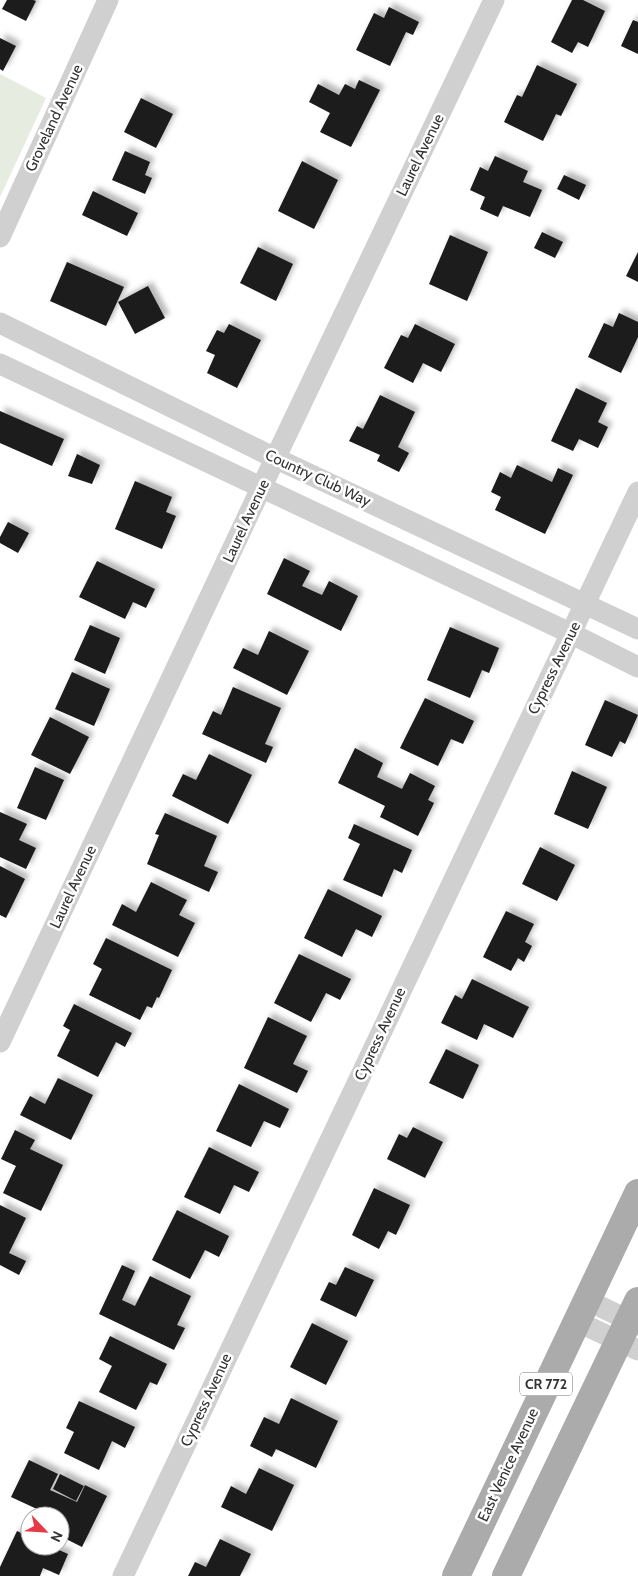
<svg xmlns="http://www.w3.org/2000/svg" width="638" height="1576" font-family="Cabin,sans-serif">
	<style>
		.green { fill: #e6ecdf }
		.building { fill: #1a1a1a; filter: url(#shadow) }
		.lines { fill: none; stroke-linecap: round; stroke-linejoin: round }
		.minor { stroke: #d0d0d0; stroke-width: 21 }
		.primary { stroke: #ababab; stroke-width: 28 }
		.labels { text-anchor: middle; dominant-baseline: central; stroke-width: 5; stroke-linejoin: round; paint-order: stroke }
		.shield { fill: #fff; stroke: #707070; stroke-width: 1 }
		.shield-label { font-size: 14px; font-weight: bold; fill: #333 }
		.street-label { font-size: 15px; fill: #333; stroke: #fff }
	</style>
	<defs>
		<filter id="shadow"><feDropShadow dx="4.5" dy="-4.5" stdDeviation="2.5" flood-color="#0004"/></filter>
	</defs>
	<rect width="100%" height="100%" fill="#fff"/>
	<path class="green" d="M0 74 46 98 0 197Z"/>
	<g class="building">
		<path d="M7 0H33L36 1 26 21 2 9Z"/>
		<path d="M572 0H583L605 11 588 47 578 42 572 53 551 42Z"/>
		<path d="M389 7 419 22 413 35 406 32 390 66 356 50 374 13 384 18Z"/>
		<path d="M633 20 638 22V54L621 46Z"/>
		<path d="M0 38 16 46 3 71 0 69Z"/>
		<path d="M537 65 577 84 561 116 556 114 543 141 504 122 517 95 522 97Z"/>
		<path d="M359 80 380 90 351 147 320 132 330 113 309 102 318 84 339 95 345 84 355 89Z"/>
		<path d="M141 98 173 114 156 148 124 132Z"/>
		<path d="M125 151 150 162 145 175 152 178 145 194 112 180Z"/>
		<path d="M495 156 528 171 523 182 542 190 530 217 503 206 498 217 480 209 485 197 470 190 480 167 488 171Z"/>
		<path d="M302 161 338 180 314 229 278 211Z"/>
		<path d="M564 175 586 185 579 200 557 189Z"/>
		<path d="M93 191 138 213 127 236 82 215Z"/>
		<path d="M542 232 563 242 555 258 534 248Z"/>
		<path d="M450 235 488 252 467 301 429 284Z"/>
		<path d="M258 247 293 264 276 301 240 283Z"/>
		<path d="M638 252V282L626 276Z"/>
		<path d="M67 262 124 287 106 326 50 301Z"/>
		<path d="M148 286 165 318 135 334 118 302Z"/>
		<path d="M619 313 638 322V337L621 373 588 357 604 323 613 327Z"/>
		<path d="M229 324 261 340 237 388 207 373 215 355 206 351 217 330 224 333Z"/>
		<path d="M415 324 455 344 441 372 423 363 413 383 384 368 401 335 408 338Z"/>
		<path d="M576 388 607 403 598 422 608 427 598 448 579 439 573 451 551 441Z"/>
		<path d="M380 395 415 412 398 447 409 453 399 472 377 461 380 455 349 441 357 426 363 429Z"/>
		<path d="M0 411 64 439 52 466 0 443Z"/>
		<path d="M77 454 100 465 92 484 68 476Z"/>
		<path d="M517 465 552 482 558 468 573 475 545 534 495 510 501 497 491 492 500 472 511 478Z"/>
		<path d="M135 481 172 497 166 512 176 516 162 549 115 529Z"/>
		<path d="M8 522 29 533 18 553 0 543V537Z"/>
		<path d="M284 558 310 571 302 586 322 595 329 581 358 596 341 631 267 594Z"/>
		<path d="M97 561 155 589 146 608 133 602 125 619 79 597Z"/>
		<path d="M90 625 120 638 105 674 74 660Z"/>
		<path d="M450 627 499 648 489 673 482 670 470 698 427 680Z"/>
		<path d="M269 631 309 651 287 695 233 668 243 648 258 655Z"/>
		<path d="M72 672 110 689 94 726 55 709Z"/>
		<path d="M233 687 281 708 265 744 273 747 266 763 202 734 213 711 221 715Z"/>
		<path d="M425 698 474 721 463 744 451 739 438 766 400 748Z"/>
		<path d="M605 700 638 715 625 744 620 741 612 757 585 745Z"/>
		<path d="M50 717 89 737 70 774 31 755Z"/>
		<path d="M355 748 383 763 377 777 402 789 410 773 435 786 428 800 434 803 418 836 380 817 385 806 338 783Z"/>
		<path d="M209 754 252 775 228 824 172 796 183 774 196 780Z"/>
		<path d="M35 767 64 780 46 820 17 808Z"/>
		<path d="M572 771 607 787 588 829 554 814Z"/>
		<path d="M0 812 27 824 19 840 36 848 26 869 0 857Z"/>
		<path d="M165 813 217 836 204 866 218 872 209 892 147 864 159 835 155 834Z"/>
		<path d="M354 824 412 850 402 873 394 869 382 897 343 880 360 844 348 838Z"/>
		<path d="M540 847 575 865 557 901 522 884Z"/>
		<path d="M0 866 25 879 6 918 0 915Z"/>
		<path d="M151 882 187 900 179 915 195 923 178 957 112 925 122 904 136 912Z"/>
		<path d="M328 889 382 916 372 937 356 929 342 957 304 938Z"/>
		<path d="M506 911 534 924 525 942 532 946 524 962 518 958 511 971 483 957Z"/>
		<path d="M106 938 172 970 159 998 157 997 152 1008 147 1006 140 1020 89 995 102 969 93 964Z"/>
		<path d="M299 954 351 979 340 1000 326 993 311 1022 274 1003Z"/>
		<path d="M472 979 529 1007 513 1038 484 1024 477 1040 441 1023 455 995 462 999Z"/>
		<path d="M74 1004 132 1033 125 1047 116 1042 98 1077 57 1056 70 1030 63 1026Z"/>
		<path d="M268 1017 307 1036 293 1064 308 1071 297 1093 244 1068Z"/>
		<path d="M446 1049 479 1065 463 1099 429 1083Z"/>
		<path d="M58 1078 93 1095 71 1140 20 1115 30 1096 45 1104Z"/>
		<path d="M239 1084 289 1109 280 1128 264 1121 251 1147 216 1131Z"/>
		<path d="M413 1127 443 1142 425 1178 387 1159 399 1134 407 1138Z"/>
		<path d="M15 1130 35 1140 30 1149 63 1165 41 1211 3 1193 16 1166 1 1159Z"/>
		<path d="M209 1147 259 1172 249 1192 234 1185 220 1214 184 1197Z"/>
		<path d="M374 1188 410 1205 396 1235 388 1231 379 1249 352 1235Z"/>
		<path d="M0 1205 26 1218 9 1253 26 1261 19 1275 0 1265Z"/>
		<path d="M177 1210 229 1236 219 1257 205 1250 190 1279 152 1260Z"/>
		<path d="M122 1265 135 1271 122 1300 135 1306 150 1276 191 1296 177 1325 185 1328 174 1350 99 1314Z"/>
		<path d="M345 1267 374 1280 356 1317 320 1300 329 1282 336 1285Z"/>
		<path d="M312 1323 348 1341 326 1385 290 1367Z"/>
		<path d="M110 1336 167 1364 157 1385 150 1382 136 1410 99 1392 112 1366 99 1359Z"/>
		<path d="M291 1398 338 1421 316 1468 276 1449 272 1457 250 1446 264 1417 279 1424Z"/>
		<path d="M79 1401 135 1427 125 1448 112 1441 99 1470 64 1453 74 1432 66 1428Z"/>
		<path d="M29 1460 58 1474 50 1490 77 1502 85 1485 107 1496 82 1547 60 1536V1527L63 1521 60 1520V1516H52L11 1497Z"/>
		<path d="M259 1468 294 1485 272 1531 221 1507 231 1486 246 1494Z"/>
		<path d="M60 1474 84 1486 76 1501 53 1489Z"/>
		<path d="M17 1531 30 1537V1546H50L68 1554 59 1575 43 1568 40 1576H0V1567Z"/>
		<path d="M220 1539 251 1554 240 1576H188L195 1562 206 1567Z"/>
	</g>
	<g class="lines">
		<g class="minor">
			<path d="M0 237 108 0"/>
			<path d="M0 323 275 458 638 629"/>
			<path d="M0 364 570 633 638 667"/>
			<path d="M0 1042 262 486 494 0"/>
			<path d="M587 1300 638 1325"/>
			<path d="M576 1321 638 1350"/>
			<path d="M123 1576 638 492"/>
		</g>
		<g class="primary">
			<path d="M456 1576 638 1193"/>
			<path d="M506 1576 638 1301"/>
		</g>
	</g>
	<g class="labels">
		<rect class="shield" x="520" y="1372.5" width="52" height="23" rx="4"/>
		<g class="shield-label">
			<text x="546" y="1384">CR 772</text>
		</g>
		<g class="street-label">
			<text transform="translate(54 118) rotate(-65)">Groveland Avenue</text>
			<text transform="translate(420 155) rotate(-64)">Laurel Avenue</text>
			<text transform="translate(318 478) rotate(25)">Country Club Way</text>
			<text transform="translate(246 521) rotate(-65)">Laurel Avenue</text>
			<text transform="translate(554 668) rotate(-64)">Cypress Avenue</text>
			<text transform="translate(73 887) rotate(-65)">Laurel Avenue</text>
			<text transform="translate(380 1034) rotate(-65)">Cypress Avenue</text>
			<text transform="translate(206 1400) rotate(-65)">Cypress Avenue</text>
			<text transform="translate(508 1465) rotate(-65)">East Venice Avenue</text>
		</g>
	</g>
	<g transform="translate(45 1531) rotate(115)"><circle r="24" fill="#ffffff" stroke="#adadad"/>
	<path d="M0-4L9 19L0 12L-9 19Z" fill="#e63946"/>
	<text y="-8" font-size="14" font-weight="bold" text-anchor="middle" fill="#333333">N</text>
	</g>
</svg>
